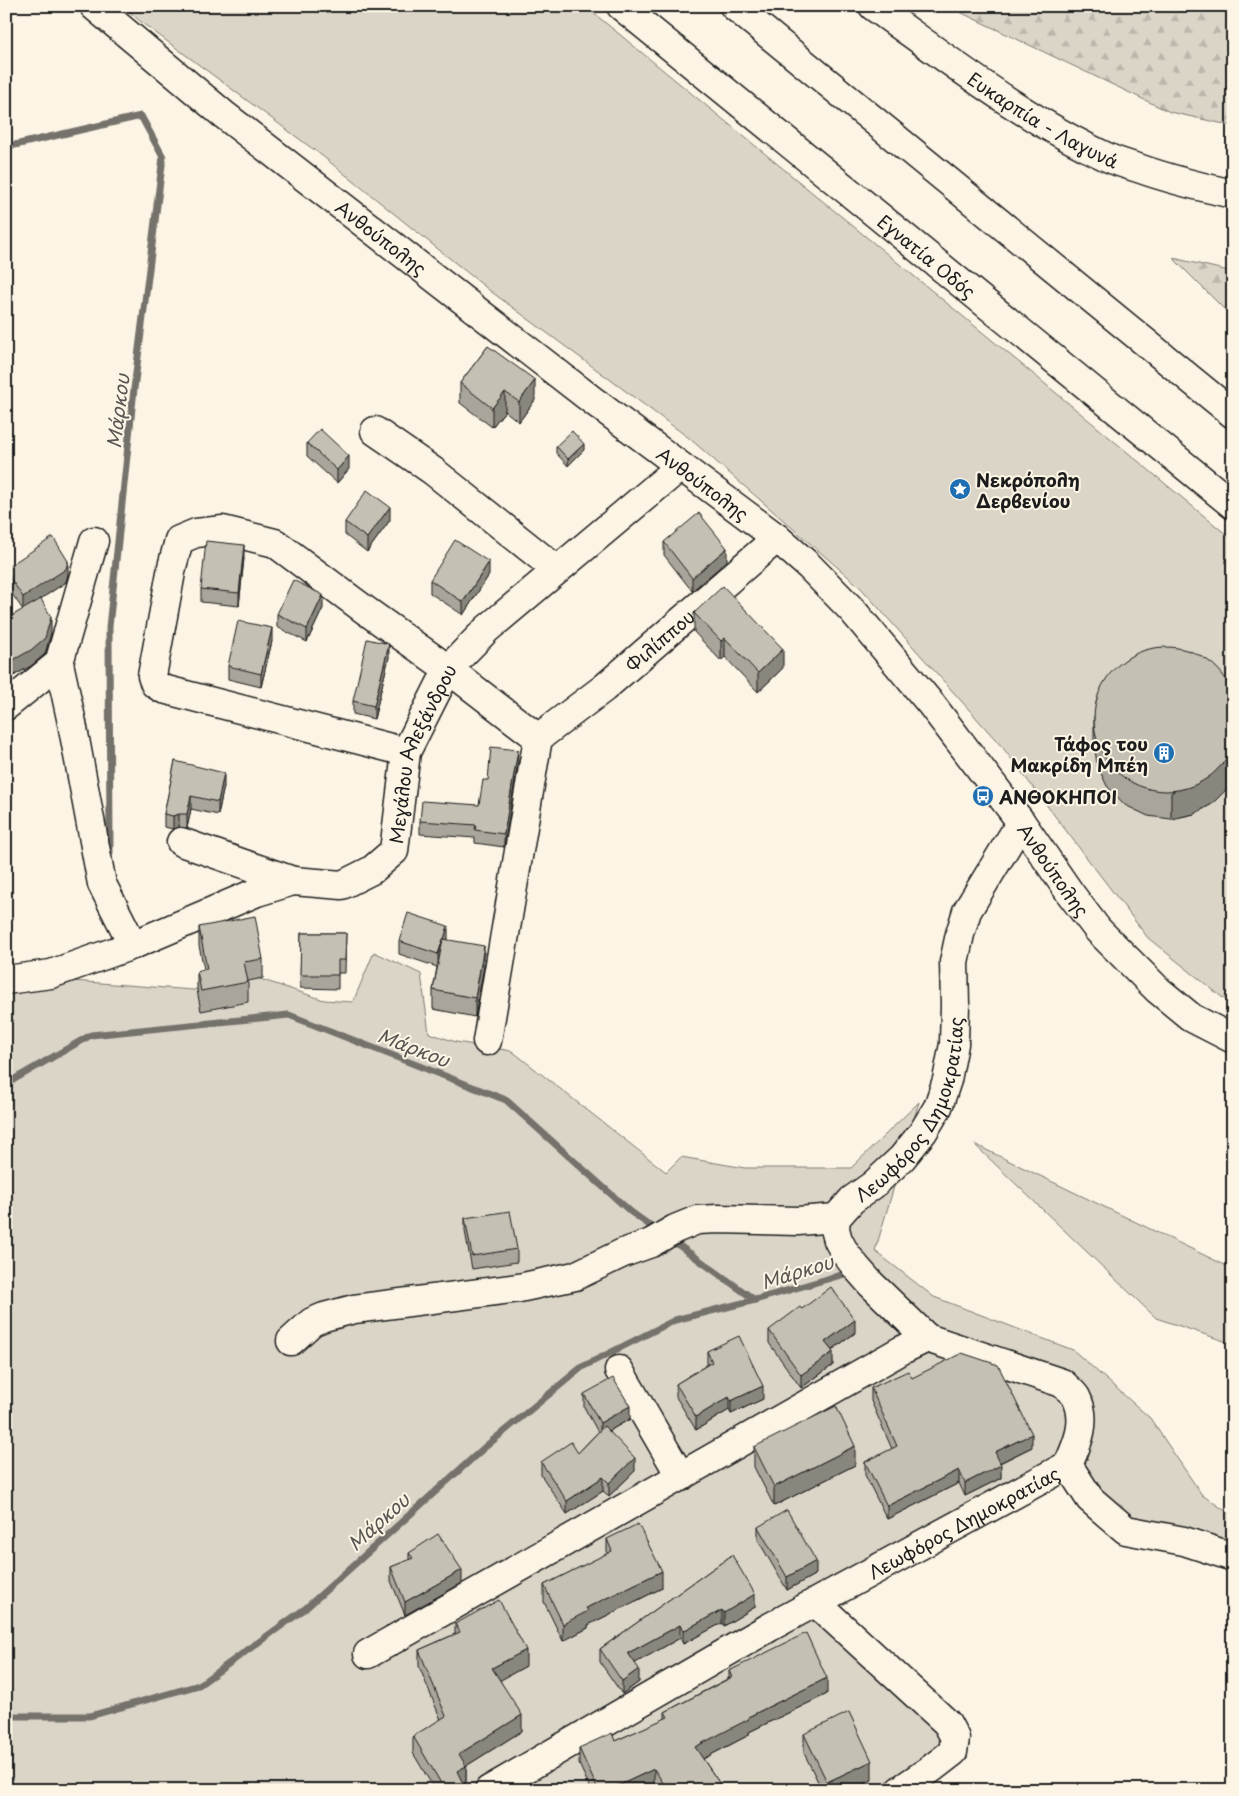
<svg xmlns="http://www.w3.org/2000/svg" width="1239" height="1796" font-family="'Playpen Sans',sans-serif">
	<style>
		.grass { fill: #dbd5c8; stroke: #7c7872 }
		.forest { fill: url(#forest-firs); stroke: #7c7872 }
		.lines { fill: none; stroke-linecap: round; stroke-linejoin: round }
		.stream { stroke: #75726c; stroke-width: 7 }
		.minor-casing { stroke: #1c1c1c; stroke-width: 31 }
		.highway-casing { stroke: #1c1c1c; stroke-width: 31 }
		.minor { stroke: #fcf5e5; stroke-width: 28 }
		.highway { stroke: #fcf5e5; stroke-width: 28 }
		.wall { fill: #a9a59a; stroke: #1c1c1c }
		.shaded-wall { fill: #89867d; stroke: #1c1c1c }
		.building { fill: #c4c0b3; stroke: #1c1c1c }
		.labels { text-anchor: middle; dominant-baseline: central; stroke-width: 4; stroke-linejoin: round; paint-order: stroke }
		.street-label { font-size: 18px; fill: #1c1c1c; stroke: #fcf5e5 }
		.poi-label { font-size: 18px; font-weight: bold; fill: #1c1c1c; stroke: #fcf5e5; text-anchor: start }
		.water-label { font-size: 19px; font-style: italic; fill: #575551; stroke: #fcf5e5 }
	</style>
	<defs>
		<pattern id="forest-firs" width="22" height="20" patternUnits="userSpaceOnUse" patternTransform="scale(1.25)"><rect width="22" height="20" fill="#dbd5c8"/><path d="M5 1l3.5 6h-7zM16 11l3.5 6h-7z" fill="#bbb6ab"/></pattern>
	</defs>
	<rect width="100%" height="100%" fill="#fcf5e5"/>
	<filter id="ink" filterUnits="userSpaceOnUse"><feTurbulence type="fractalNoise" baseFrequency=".02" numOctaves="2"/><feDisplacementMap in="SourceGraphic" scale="10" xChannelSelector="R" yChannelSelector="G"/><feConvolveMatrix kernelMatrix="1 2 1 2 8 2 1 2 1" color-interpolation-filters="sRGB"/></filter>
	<g filter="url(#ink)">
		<g class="grass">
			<path d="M123 6H585L1032 373 1233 540V1002L1223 998 1148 938 1003 748 860 587 689 438 489 290 321 155 141 22Z"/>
			<path d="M374 952 421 974 429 1033 456 1042 512 1051 666 1172 681 1157 745 1168H851L919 1102 875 1251 934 1297 1073 1350 1150 1418 1202 1495 1233 1516V1557L1126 1530 1068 1465 816 1604 970 1745 907 1790H6V976L193 990 257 978 324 1000 353 1002Z"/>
			<path d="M974 1144 1233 1269V1344L1156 1318Z"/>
		</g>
		<g class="forest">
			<path d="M951 6H1233V126L1170 112 962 13Z"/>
			<path d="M1173 258 1233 272V318Z"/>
		</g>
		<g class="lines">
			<g class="stream">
				<path d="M6 147 141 116 163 157 134 389 109 627 110 853"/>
				<path d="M6 1084 91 1035 289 1015 506 1100 631 1212 659 1232"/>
				<path d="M670 1239 755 1300 848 1273"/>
				<path d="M6 1716H90L199 1685 306 1608 485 1447 582 1367 675 1320 755 1300"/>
			</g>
			<g class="minor-casing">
				<g id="minor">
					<path id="s1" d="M94 6 223 114 592 400 777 538 809 566 853 611 931 704 1021 822 1070 893 1098 930 1158 990 1192 1018 1233 1039"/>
					<path id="s2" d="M873 6C949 60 1024 119 1109 158 1118 162 1128 165 1138 168 1169 179 1201 187 1233 194"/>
					<path d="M375 431 433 471 557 570"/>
					<path d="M94 541 59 663 72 723 102 884 133 945"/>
					<path d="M6 706 59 663"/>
					<path id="s3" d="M538 738 604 688 777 538"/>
					<path d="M406 752 163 689 155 684 152 676 172 567 179 540 196 533 223 530 275 543 365 610 448 669 538 738"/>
					<path d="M181 842 293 881"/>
					<path id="s4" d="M6 980 51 974 133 945 257 892 293 881 342 885 372 870 394 851 406 752 448 669 487 629 680 467"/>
					<path d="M487 1041 538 738"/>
					<path d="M291 1341 312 1322 324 1317 354 1309 519 1288 575 1276 623 1253 651 1243 675 1229 697 1220 718 1219 798 1221 836 1218"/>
					<path d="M619 1370 681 1477"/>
					<path d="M1068 1465 1090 1499 1126 1530 1184 1541 1233 1557"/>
					<path d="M816 1603 947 1723 955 1738 953 1752 931 1769 900 1790"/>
					<path d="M368 1654 902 1350 927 1338"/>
					<path id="s5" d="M489 1790 770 1627 1068 1465C1078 1443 1088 1420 1076 1397 1073 1392 1066 1387 1062 1383L927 1338 871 1284 856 1267 845 1253 838 1240 835 1229 836 1218 852 1200 873 1185 902 1158 923 1132 938 1107 947 1080 954 1044 955 1005 954 962 960 934 967 911 1021 822"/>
				</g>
			</g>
			<g class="highway-casing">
				<g id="highway">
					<path id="s6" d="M621 6 1233 505"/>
					<path d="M734 6 1233 414"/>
				</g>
			</g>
			<use href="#minor" class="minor"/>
			<use href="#highway" class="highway"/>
		</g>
		<g class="wall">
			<path d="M488 346 535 400 519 422 505 411 492 427 460 403V383Z"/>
			<path d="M307 443 349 469 337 483 307 456Z"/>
			<path d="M556 446 584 450 568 466 556 453Z"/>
			<path d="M390 520 367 552 345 535V522Z"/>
			<path d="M664 542 727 561 692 591 664 555Z"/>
			<path d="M244 558 239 606 201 602V589Z"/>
			<path d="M6 568 68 574 66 582 33 604 51 633 45 654 31 666 6 680V619L23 610 6 585Z"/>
			<path d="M489 575 463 615 430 593V580Z"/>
			<path d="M323 608 307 642 277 627V614Z"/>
			<path d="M694 613 783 668 758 692 725 657 721 661 694 632Z"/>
			<path d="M272 641 261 687 228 679V666Z"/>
			<path d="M389 657 374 719 353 714V701Z"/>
			<path d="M1233 686V779L1227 789 1212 804 1194 814 1171 819 1148 816 1125 805 1107 786 1097 765 1094 741V716Z"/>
			<path d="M175 761 224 786 218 815 191 809 187 828 179 827 173 829 164 827V814Z"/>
			<path d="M518 763 504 847 475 843V838L420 834V821L479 805 488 780Z"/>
			<path d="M199 927 263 959V978L248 981V1002L201 1011 197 990V971L204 969 199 946Z"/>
			<path d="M301 933H346L345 973H338V989L300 988Z"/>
			<path d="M448 940 484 966 475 1017 433 1009V990L437 967 399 954V941Z"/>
			<path d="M465 1218 517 1249V1262L472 1269 465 1231Z"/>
			<path d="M769 1330 855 1333 832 1350 833 1365 801 1388 769 1343Z"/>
			<path d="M707 1351 763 1399 731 1414 729 1410 696 1430 676 1397V1384L707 1365Z"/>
			<path d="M912 1378 1032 1447 1000 1463 1001 1478 965 1496 959 1483 887 1519 865 1475V1462L892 1449 871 1401V1388Z"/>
			<path d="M584 1394 630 1419 609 1431 635 1471 609 1496 603 1491 567 1514 541 1475V1462L578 1453 598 1432 584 1407Z"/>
			<path d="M754 1447 855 1465 774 1506 754 1467Z"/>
			<path d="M758 1527 816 1574 787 1590 758 1540Z"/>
			<path d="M607 1539 662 1588 588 1625V1628L563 1641 544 1602V1585L607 1554Z"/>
			<path d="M409 1553 462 1583 405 1615 391 1581V1567L409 1560Z"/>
			<path d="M732 1555 755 1607 724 1626 722 1623 683 1644 680 1638 635 1663 639 1682 622 1694 600 1662V1649Z"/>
			<path d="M455 1624 526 1666 500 1680 522 1731 466 1766V1782L463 1784 466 1790H435L413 1753V1736L441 1720 419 1666V1650L455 1634Z"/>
			<path d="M729 1671 827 1694 749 1732V1735L703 1759 724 1790H657L654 1785 645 1790H591L579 1764V1748L615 1741 665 1719V1712L729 1678Z"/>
			<path d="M804 1734 872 1780 851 1790H822L804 1753Z"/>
		</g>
		<g class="shaded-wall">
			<path d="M535 380V400L519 422V402Z"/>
			<path d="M505 392V411L492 427V408Z"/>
			<path d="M584 444V450L568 466V459Z"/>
			<path d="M349 456V469L337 483V470Z"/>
			<path d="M390 507V520L367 552V538Z"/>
			<path d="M244 545V558L239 606V593Z"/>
			<path d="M727 548V561L692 591V578Z"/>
			<path d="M68 561V574L66 582 23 611V597Z"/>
			<path d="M489 562V575L463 615V602Z"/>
			<path d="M323 595V608L307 642V629Z"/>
			<path d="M51 617V633L45 654 31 666 6 680V664Z"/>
			<path d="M272 628V641L261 687V674Z"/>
			<path d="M725 638V657L721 661V641Z"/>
			<path d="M389 644V657L374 719V706Z"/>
			<path d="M783 649V668L758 692V673Z"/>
			<path d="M518 750V763L504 847V834Z"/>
			<path d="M1233 753V779L1227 789 1212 804 1194 814 1171 819V793Z"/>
			<path d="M224 773V786L218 815V802Z"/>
			<path d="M191 796V809L187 828V814Z"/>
			<path d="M179 814V827L173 829V816Z"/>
			<path d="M448 926V939L438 967V954Z"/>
			<path d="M484 946V966L475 1017V998Z"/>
			<path d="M855 1320V1333L825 1355V1342Z"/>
			<path d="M833 1352V1365L801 1388V1375Z"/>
			<path d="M763 1386V1399L731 1414V1401Z"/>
			<path d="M729 1397V1410L696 1430V1417Z"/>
			<path d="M630 1406V1419L600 1436V1423Z"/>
			<path d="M1032 1434V1447L995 1465V1452Z"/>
			<path d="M855 1446V1465L774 1506V1487Z"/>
			<path d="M635 1458V1471L609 1496V1483Z"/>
			<path d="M1001 1465V1478L965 1496V1483Z"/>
			<path d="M959 1470V1483L887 1519V1506Z"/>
			<path d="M603 1477V1491L567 1514V1501Z"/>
			<path d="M816 1561V1574L787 1590V1577Z"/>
			<path d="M462 1570V1583L405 1615V1602Z"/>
			<path d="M662 1571V1588L588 1625V1628L563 1641V1624L586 1608Z"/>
			<path d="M755 1594V1607L724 1626V1613Z"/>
			<path d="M722 1610V1623L683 1644V1631Z"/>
			<path d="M680 1625V1638L628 1667V1653Z"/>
			<path d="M526 1650V1666L492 1685V1668Z"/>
			<path d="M639 1669V1682L622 1694V1681Z"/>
			<path d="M827 1678V1694L749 1732V1735L695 1763V1747L748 1717Z"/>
			<path d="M522 1715V1731L466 1766V1782L457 1788V1771L459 1754Z"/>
			<path d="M872 1761V1780L851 1790H827V1782Z"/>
			<path d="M654 1769V1785L645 1790H609Z"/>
		</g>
		<g class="building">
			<path d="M488 346 535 380 519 402 505 392 492 408 460 383Z"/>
			<path d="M320 429 349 456 337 470 307 443Z"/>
			<path d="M572 431 584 444 568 459 556 446Z"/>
			<path d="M367 490 390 507 367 538 345 522Z"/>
			<path d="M699 513 727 548 692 578 664 542Z"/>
			<path d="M53 537 68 561 66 569 23 597 6 572V568Z"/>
			<path d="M455 540 489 562 463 602 430 580Z"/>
			<path d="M206 541 244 545 239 593 201 589Z"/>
			<path d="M293 580 323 595 307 629 277 614Z"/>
			<path d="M723 586 783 649 758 673 725 638 721 641 694 613Z"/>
			<path d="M41 599 51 617 45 638 31 650 6 664V619Z"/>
			<path d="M238 621 272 628 261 674 228 666Z"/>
			<path d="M367 639 389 644 374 706 353 701Z"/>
			<circle cx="1166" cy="719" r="72"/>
			<path d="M491 747 518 750 504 834 475 830 476 825 420 821 422 801 479 805 483 780H488Z"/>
			<path d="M175 761 224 773 218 802 191 796 187 814H179L173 816 164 814Z"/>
			<path d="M408 913 448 926 444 939H443L438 954 399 941Z"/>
			<path d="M255 916 263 959 244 962 248 982 201 991 197 971 207 969 199 927Z"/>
			<path d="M301 933H346L345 960H338V975H300Z"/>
			<path d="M443 939 484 946 475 998 433 990Z"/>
			<path d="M510 1211 517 1249 472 1256 465 1218Z"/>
			<path d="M831 1287 855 1320 825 1342 833 1352 801 1375 769 1330 800 1307 802 1309Z"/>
			<path d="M739 1336 763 1386 731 1401 729 1397 696 1417 676 1384 712 1362 707 1351Z"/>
			<path d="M962 1353 998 1365 1032 1434 995 1452 1001 1465 965 1483 959 1470 887 1506 865 1462 897 1446 871 1388 908 1371 912 1378Z"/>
			<path d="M613 1378 630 1406 600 1423 584 1394Z"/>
			<path d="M836 1406 855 1446 774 1487 754 1447Z"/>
			<path d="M604 1426 635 1458 609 1483 603 1477 567 1501 541 1462 571 1442 578 1453Z"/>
			<path d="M787 1510 816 1561 787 1577 758 1527Z"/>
			<path d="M638 1524 662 1571 586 1608 588 1611 563 1624 544 1585 612 1551 607 1539Z"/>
			<path d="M438 1534 462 1570 405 1602 391 1567 413 1558 409 1553Z"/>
			<path d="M732 1555 755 1594 724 1613 722 1610 683 1631 680 1625 628 1653 639 1669 622 1681 600 1649Z"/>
			<path d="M499 1600 526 1650 492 1668 522 1715 459 1754 466 1766 457 1771 466 1790H445L413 1736 446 1716 419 1650 460 1632 455 1624Z"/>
			<path d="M806 1633 827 1678 748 1717 749 1719 695 1747 724 1790H668L654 1769 609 1790H598L579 1748 612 1733 615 1741 668 1717 665 1712 732 1677 729 1671Z"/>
			<path d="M849 1712 872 1761 827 1782 804 1734Z"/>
		</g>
	</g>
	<defs>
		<g id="sight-disc" transform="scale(1.125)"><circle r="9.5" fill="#1f6fb2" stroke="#fcf5e5"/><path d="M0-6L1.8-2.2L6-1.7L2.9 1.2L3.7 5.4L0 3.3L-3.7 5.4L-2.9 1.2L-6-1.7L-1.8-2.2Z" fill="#fff"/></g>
		<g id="building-disc" transform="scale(1.125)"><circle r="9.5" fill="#1f6fb2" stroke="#fcf5e5"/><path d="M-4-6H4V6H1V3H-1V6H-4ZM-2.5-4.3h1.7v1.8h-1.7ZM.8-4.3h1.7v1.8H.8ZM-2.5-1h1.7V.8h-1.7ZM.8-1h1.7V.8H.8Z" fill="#fff"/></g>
		<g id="bus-disc" transform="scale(1.125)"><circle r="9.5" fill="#1f6fb2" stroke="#fcf5e5"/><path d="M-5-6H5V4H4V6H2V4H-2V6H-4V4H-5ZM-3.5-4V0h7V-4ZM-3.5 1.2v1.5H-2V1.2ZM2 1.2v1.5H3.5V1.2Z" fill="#fff"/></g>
	</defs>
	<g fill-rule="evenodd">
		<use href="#sight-disc" x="960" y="489"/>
		<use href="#building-disc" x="1164" y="753"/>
		<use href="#bus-disc" x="983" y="796"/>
	</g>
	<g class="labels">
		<g class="street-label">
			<text stroke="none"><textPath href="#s2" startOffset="205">Ευκαρπία - Λαγυνά</textPath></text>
			<text stroke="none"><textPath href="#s1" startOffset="369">Ανθούπολης</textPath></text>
			<text stroke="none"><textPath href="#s6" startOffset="395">Εγνατία Οδός</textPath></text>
			<text stroke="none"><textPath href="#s1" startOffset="774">Ανθούπολης</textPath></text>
			<text stroke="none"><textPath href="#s3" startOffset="156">Φιλίππου</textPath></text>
			<text stroke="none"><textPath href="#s4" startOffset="519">Μεγάλου Αλεξάνδρου</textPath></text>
			<text stroke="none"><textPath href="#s1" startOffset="1299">Ανθούπολης</textPath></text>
			<text stroke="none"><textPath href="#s5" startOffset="1190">Λεωφόρος Δημοκρατίας</textPath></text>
			<text stroke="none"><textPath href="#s5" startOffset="545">Λεωφόρος Δημοκρατίας</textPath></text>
		</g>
		<g class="poi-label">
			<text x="976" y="479">Νεκρόπολη<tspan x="976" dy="21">Δερβενίου</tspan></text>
			<text x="1148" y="743" text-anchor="end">Τάφος του<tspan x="1148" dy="21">Μακρίδη Μπέη</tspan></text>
			<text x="999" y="796">ΑΝΘΟΚΗΠΟΙ</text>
		</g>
		<g class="water-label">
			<text transform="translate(117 411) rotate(-83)">Μάρκου</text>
			<text transform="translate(414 1047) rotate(21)">Μάρκου</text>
			<text transform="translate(797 1271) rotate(-17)">Μάρκου</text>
			<text transform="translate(378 1521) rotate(-42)">Μάρκου</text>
		</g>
	</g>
	<rect width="1239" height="1796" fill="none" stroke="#fcf5e5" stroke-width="25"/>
	<rect x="12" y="12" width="1214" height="1771" fill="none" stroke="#1c1c1c" stroke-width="2" filter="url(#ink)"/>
</svg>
